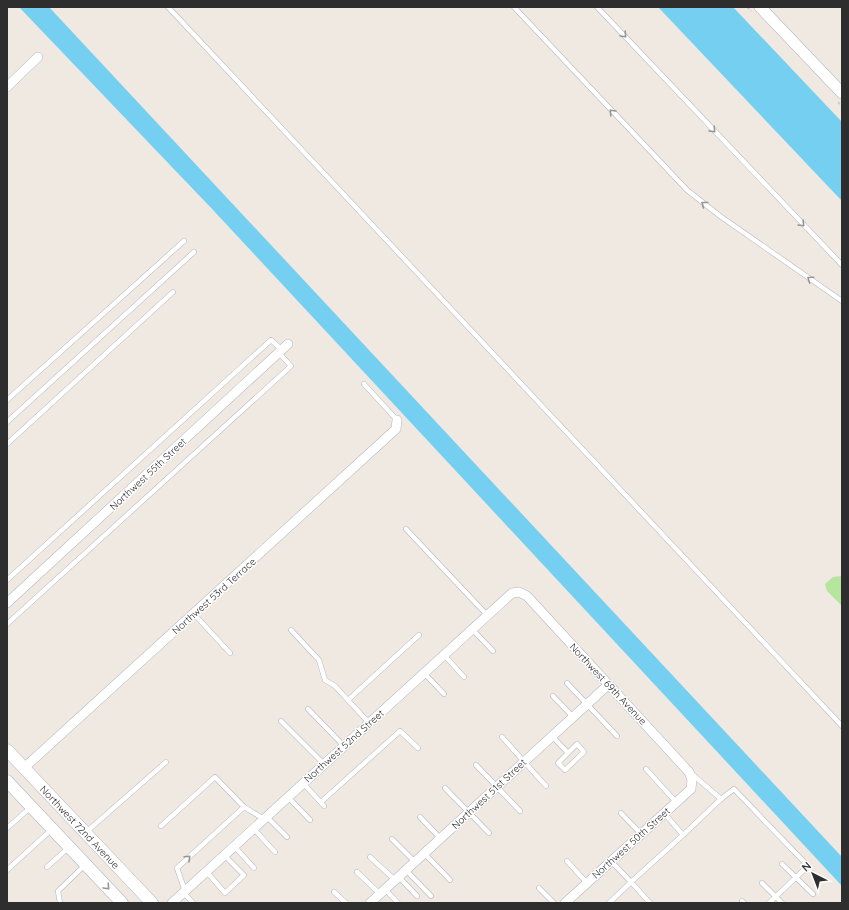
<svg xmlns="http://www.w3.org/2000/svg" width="849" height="910" font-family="Quicksand,sans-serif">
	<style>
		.green { fill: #b6e59e }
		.water { fill: #75cff0 }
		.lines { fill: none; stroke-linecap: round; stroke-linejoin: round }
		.service-casing { stroke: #b4b7c1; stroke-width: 5.5 }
		.minor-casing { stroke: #b4b7c1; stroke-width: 10 }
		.tertiary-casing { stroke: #b4b7c1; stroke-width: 12 }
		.secondary-casing { stroke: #b4b7c1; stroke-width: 13 }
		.path { stroke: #c9c9c9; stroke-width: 1.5; stroke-dasharray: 3 2; stroke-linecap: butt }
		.service { stroke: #fff; stroke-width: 4.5 }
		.minor { stroke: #fff; stroke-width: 9 }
		.tertiary { stroke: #fff; stroke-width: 11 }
		.secondary { stroke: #fff; stroke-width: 12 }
		.oneway { stroke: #969696 }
		.labels { text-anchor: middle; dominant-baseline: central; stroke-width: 3; stroke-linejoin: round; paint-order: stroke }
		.street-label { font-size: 10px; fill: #2e2e2e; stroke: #fff }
	</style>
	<rect width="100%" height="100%" fill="#efe9e1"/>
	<path class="green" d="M842 576V606L827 591 825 584 833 577Z"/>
	<g class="water">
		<path d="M19 7H49L842 857V886L214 211Z"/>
		<path d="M658 7H733L842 122V201Z"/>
	</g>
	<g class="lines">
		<g class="service-casing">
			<g id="service">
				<path d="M168 7 842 726"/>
				<path d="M514 7 687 190 720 216 842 301"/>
				<path d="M597 7 842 265"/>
				<path d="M364 384 397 420"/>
				<path d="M7 400 184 241"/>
				<path d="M7 422 194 252"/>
				<path d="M7 444 173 292"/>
				<path d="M406 529 487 615"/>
				<path d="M7 580 271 340 282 350"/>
				<path d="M194 614 230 653"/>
				<path d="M7 624 291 366 279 353"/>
				<path d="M472 629 493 651"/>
				<path d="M291 630 319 660 325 680 335 686 369 723"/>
				<path d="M444 655 464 677"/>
				<path d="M424 673 444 694"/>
				<path d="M567 683 617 736"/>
				<path d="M553 696 573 717"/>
				<path d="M348 700 419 635"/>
				<path d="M308 709 344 746"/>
				<path d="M281 721 324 764"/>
				<path d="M552 736 568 753 558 763 565 770 584 752 577 744 568 753"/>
				<path d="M502 737 546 786"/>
				<path d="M476 765 520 811"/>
				<path d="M646 769 676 802"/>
				<path d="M303 783 324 806"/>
				<path d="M445 788 489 833"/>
				<path d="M288 797 310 820"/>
				<path d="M721 799 734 789 808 866 769 903"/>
				<path d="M321 802 400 731 418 748"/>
				<path d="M621 813 641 834"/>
				<path d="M266 816 287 837"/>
				<path d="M420 817 440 838"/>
				<path d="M161 826 215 777 244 807 264 819"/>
				<path d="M7 828 30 808"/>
				<path d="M253 828 275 852"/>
				<path d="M85 833 166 762"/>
				<path d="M683 835 721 799 692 774"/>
				<path d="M392 839 415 862"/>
				<path d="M234 846 254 868"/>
				<path d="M424 853 450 880"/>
				<path d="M370 857 395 880"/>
				<path d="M567 861 587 883"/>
				<path d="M782 864 813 894"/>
				<path d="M47 867 68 848"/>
				<path d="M7 870 51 830"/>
				<path d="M406 870 431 896"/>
				<path d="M206 871 225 893 244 875 224 855"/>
				<path d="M357 872 380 894"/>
				<path d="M399 877 417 896"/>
				<path d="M762 883 782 903"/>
				<path d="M539 888 554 903"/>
				<path d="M385 889 398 903"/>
				<path d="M185 891 177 868 244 807"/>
				<path d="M183 892 193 903"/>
				<path d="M334 892 346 903"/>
				<path d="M742 901 744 903"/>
				<path d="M60 903 58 891 85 865"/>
				<path d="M609 903 631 882 611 861"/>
				<path d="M650 903 631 882 683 835 664 813"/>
			</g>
		</g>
		<g class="minor-casing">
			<g id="minor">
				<path d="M7 87 38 57"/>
				<path d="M7 603 288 344"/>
				<path d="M24 768 396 429 397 420"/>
				<path d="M172 903 512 593 519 592 527 596 689 772 692 780 691 789 565 903"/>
				<path d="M370 903 608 685"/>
			</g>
		</g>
		<g class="tertiary-casing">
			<path id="tertiary" d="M760 7 842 93"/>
		</g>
		<g class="secondary-casing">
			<g id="secondary">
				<path id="s1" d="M7 750 152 903"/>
				<path d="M7 781 122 903"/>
			</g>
		</g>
		<g class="path">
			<path d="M747 7 751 11"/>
			<path d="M838 102 842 107"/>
		</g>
		<use href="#service" class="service"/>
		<use href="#minor" class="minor"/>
		<use href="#tertiary" class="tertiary"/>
		<use href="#secondary" class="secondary"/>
	</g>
	<defs><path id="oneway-chevron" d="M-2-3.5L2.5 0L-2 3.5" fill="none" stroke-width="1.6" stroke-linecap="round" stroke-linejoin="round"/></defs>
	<g class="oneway">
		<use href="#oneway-chevron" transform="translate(624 35) rotate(47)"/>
		<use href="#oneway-chevron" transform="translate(612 112) rotate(-133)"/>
		<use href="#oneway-chevron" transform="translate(713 130) rotate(47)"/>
		<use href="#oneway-chevron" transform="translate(704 204) rotate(-142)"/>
		<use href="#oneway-chevron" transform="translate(802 224) rotate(46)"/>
		<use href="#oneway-chevron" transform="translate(810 279) rotate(-145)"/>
		<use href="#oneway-chevron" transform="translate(188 858) rotate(-43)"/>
		<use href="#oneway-chevron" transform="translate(107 887) rotate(47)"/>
	</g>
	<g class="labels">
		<g class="street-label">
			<text transform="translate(148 474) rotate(-43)">Northwest 55th Street</text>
			<text transform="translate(214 596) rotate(-42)">Northwest 53rd Terrace</text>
			<text transform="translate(608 684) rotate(47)">Northwest 69th Avenue</text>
			<text transform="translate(344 746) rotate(-42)">Northwest 52nd Street</text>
			<text transform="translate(489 794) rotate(-43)">Northwest 51st Street</text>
			<text stroke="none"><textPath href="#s1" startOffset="106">Northwest 72nd Avenue</textPath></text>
			<text transform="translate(631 843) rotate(-42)">Northwest 50th Street</text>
		</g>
	</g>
	<rect width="849" height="910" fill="none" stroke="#2e2e2e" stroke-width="16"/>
	<g transform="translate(813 874) rotate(318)" stroke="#ffffff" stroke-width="3" paint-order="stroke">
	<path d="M0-3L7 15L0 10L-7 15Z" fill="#2e2e2e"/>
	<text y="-6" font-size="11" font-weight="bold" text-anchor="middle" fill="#2e2e2e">N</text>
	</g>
</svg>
